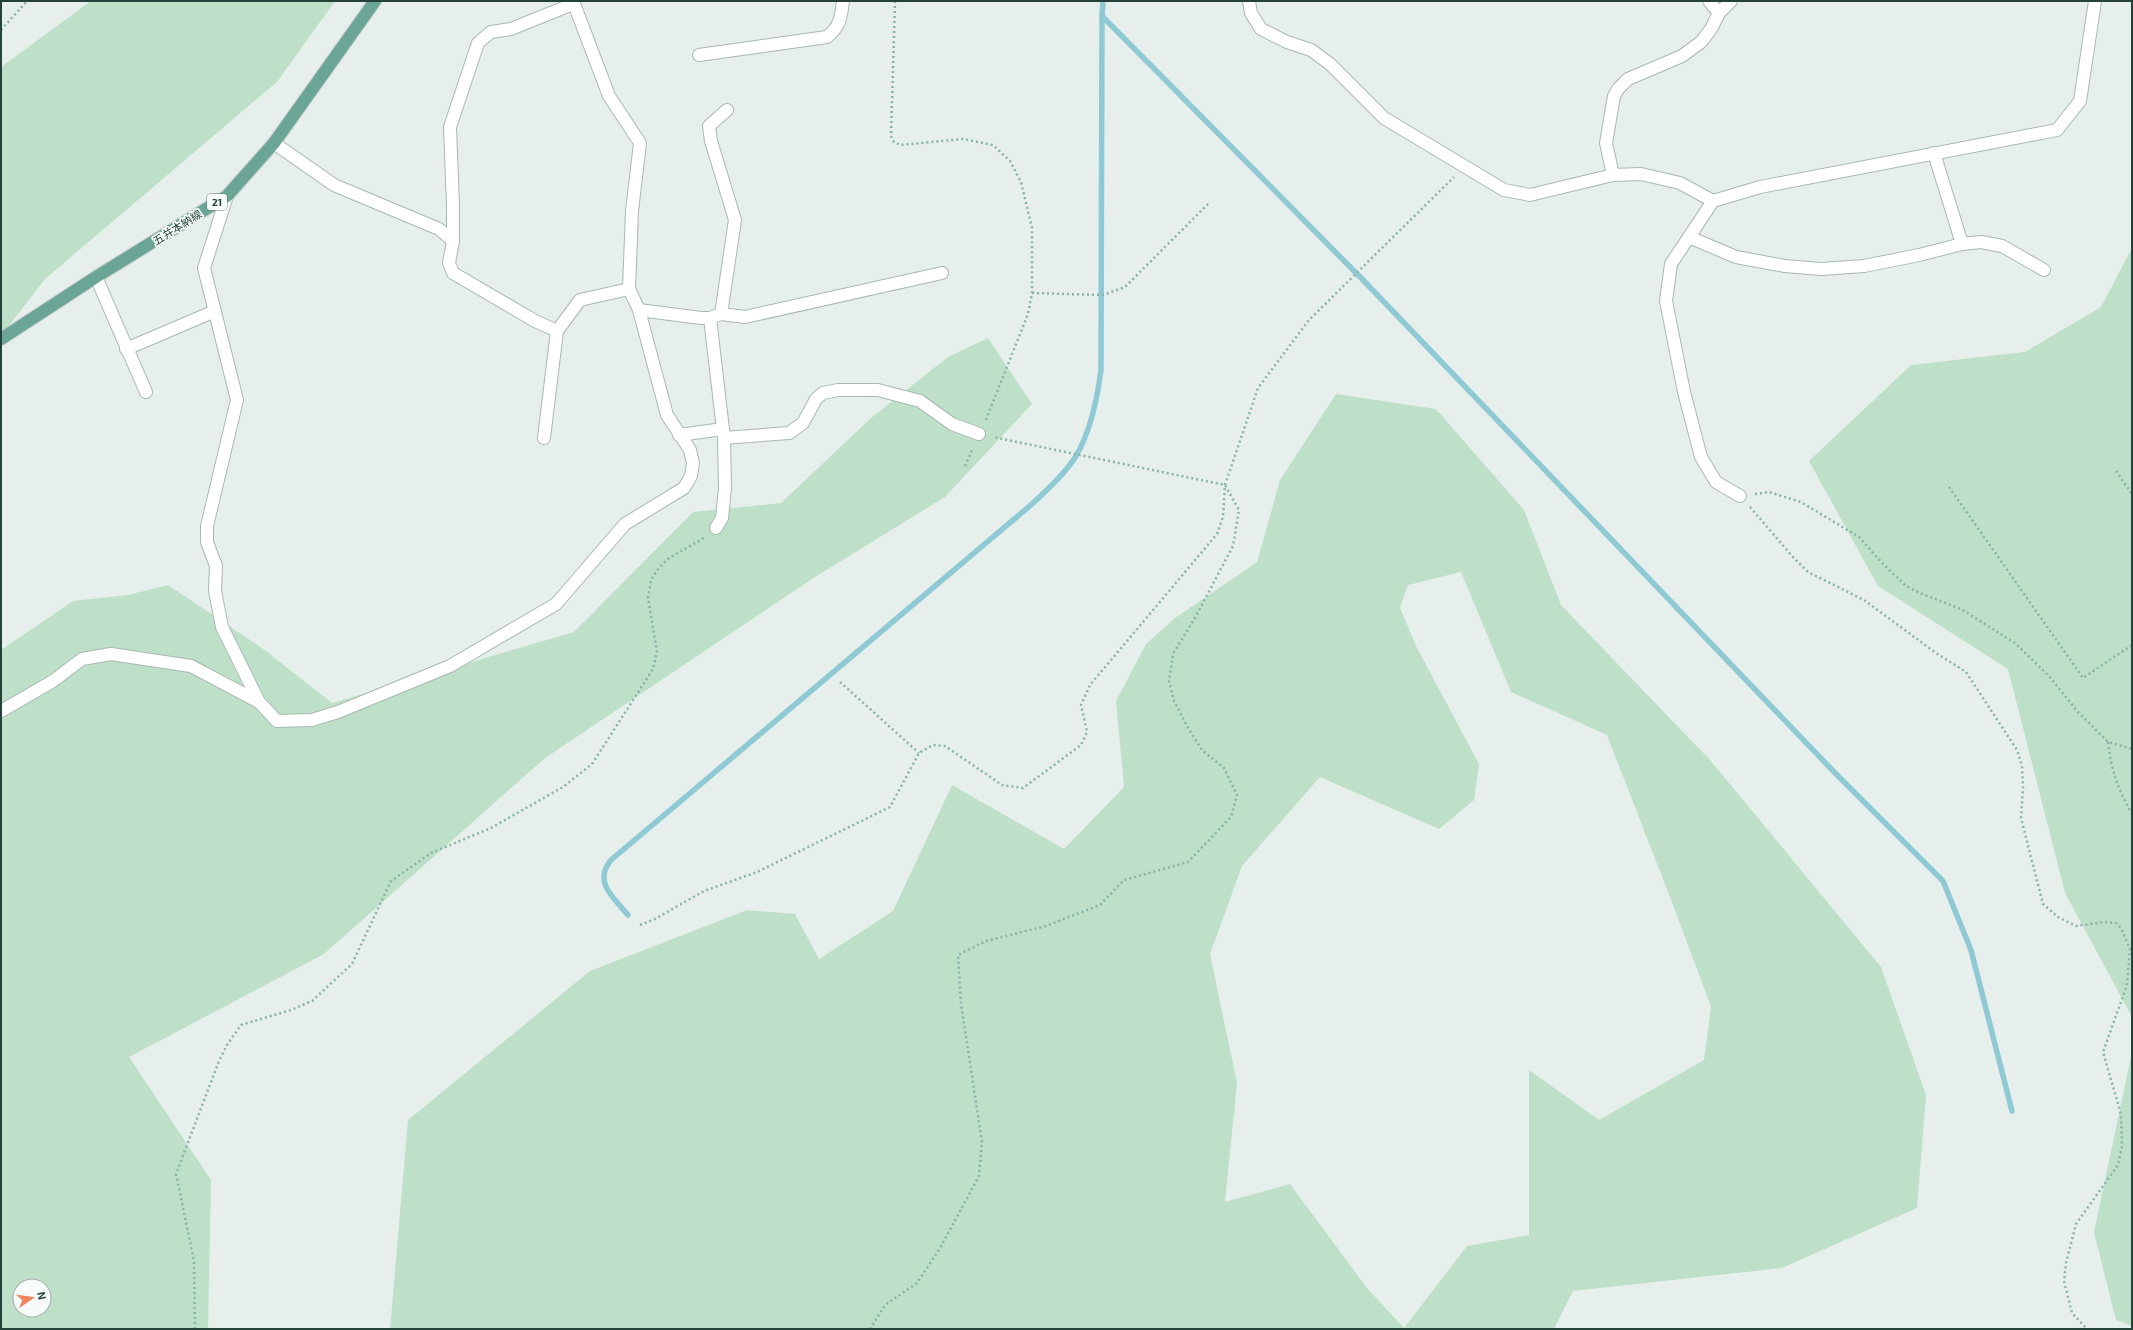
<svg xmlns="http://www.w3.org/2000/svg" width="2133" height="1330" font-family="'Exo 2','Noto Sans JP',sans-serif">
	<style>
		.green { fill: #bfe0c8; fill-rule: evenodd }
		.lines { fill: none; stroke-linecap: round; stroke-linejoin: round }
		.stream { stroke: #8ec9d4; stroke-width: 5.5 }
		.minor-casing { stroke: #a8b8b2; stroke-width: 14 }
		.major-casing { stroke: #c2cac8; stroke-width: 14 }
		.path { stroke: #86b3a5; stroke-width: 2.5; stroke-dasharray: 2 3; stroke-linecap: butt }
		.minor { stroke: #fff; stroke-width: 12 }
		.major { stroke: #6aa596; stroke-width: 12 }
		.labels { text-anchor: middle; dominant-baseline: central; stroke-width: 3.5; stroke-linejoin: round; paint-order: stroke }
		.shield { fill: #f7fbf9; stroke: #637a73; stroke-width: 1 }
		.shield-label { font-size: 10px; font-weight: bold; fill: #24423a }
		.street-label { font-size: 11px; fill: #24423a; stroke: #f7fbf9 }
	</style>
	<rect width="100%" height="100%" fill="#e6efeb"/>
	<g class="green">
		<path d="M91 1H335L277 82 45 279 1 336V67Z"/>
		<path d="M2132 248V1017L2065 893 2008 669 1878 586 1809 461 1911 365 2025 352 2101 307Z"/>
		<path d="M988 338 1032 404 945 497 815 577 545 758 324 954 129 1057 211 1180 208 1329H1V650L73 601 128 595 168 585 262 648 332 703 574 632 693 512 781 503 871 418 948 357ZM20 1286H44V1310H20Z"/>
		<path d="M1336 394 1436 409 1524 510 1561 605 1710 760 1881 967 1926 1095 1917 1208 1782 1268 1573 1291 1554 1329H390L408 1120 590 971 747 910 795 914 819 959 893 911 952 785 1064 849 1124 787 1116 701 1146 644 1175 618 1257 562 1280 480ZM1461 572 1511 692 1607 735 1675 910 1711 1007 1704 1060 1599 1120 1529 1070V1235L1467 1246 1404 1328 1367 1288 1290 1184 1225 1202 1237 1083 1210 954 1242 866 1320 777 1439 829 1474 800 1479 764 1416 646 1400 608 1408 585Z"/>
		<path d="M2132 1052V1326L2116 1320 2094 1232Z"/>
	</g>
	<g class="lines">
		<g class="stream">
			<path d="M1103 1 1102 16 1364 281 1837 775 1943 881 1971 950 2012 1111"/>
			<path d="M628 915C613 897 593 882 611 860L1032 504C1045 492 1058 480 1069 466 1089 441 1097 401 1101 370L1102 16"/>
		</g>
		<g class="minor-casing">
			<g id="minor">
				<path d="M1249 1 1251 13 1261 29 1287 42 1311 50 1330 64 1384 118 1504 190 1530 195 1613 175 1641 174 1680 183 1713 201"/>
				<path d="M1709 1 1719 13"/>
				<path d="M699 55 827 37C840 27 841 17 843 1"/>
				<path d="M274 143 334 185 439 229 453 241"/>
				<path d="M1934 153 1962 244"/>
				<path d="M1613 175 1606 143 1614 96 1618 89 1628 79 1682 56 1701 42 1711 29 1719 13 1731 1"/>
				<path d="M227 196 204 268 237 400 207 526V542L216 566 215 591 222 627 259 702 277 721 312 720 338 712 450 666 556 604 625 524 684 488 691 476 693 463 690 450 667 415 639 310 629 289 632 211 640 143 609 96 573 1"/>
				<path d="M1689 237 1736 257 1785 266 1821 269 1864 266 1919 255 1962 244 1981 242 2002 246 2044 270"/>
				<path d="M96 277 146 392"/>
				<path d="M639 310 701 318H710L721 314 745 317 942 273"/>
				<path d="M721 314 735 220 711 141 709 126 727 110"/>
				<path d="M710 318 724 438 725 488 722 518 716 528"/>
				<path d="M557 331 535 321 453 273 449 263 453 241V205L450 127 478 43 491 32 511 29 573 4"/>
				<path d="M126 349 215 311"/>
				<path d="M679 435 723 429"/>
				<path d="M544 438 557 331 580 300 629 289"/>
				<path d="M724 438 789 433 803 423 816 399 823 393 838 390H878L920 401 952 424 979 434"/>
				<path d="M1740 496 1716 482 1701 457 1684 392 1666 301 1671 264 1713 201 1760 187 2057 130 2080 101 2095 1"/>
				<path d="M1 711 53 681 82 659 111 654 191 666 259 702"/>
			</g>
		</g>
		<g class="major-casing">
			<path id="major" d="M1 339 96 277 227 196 274 143 375 1"/>
		</g>
		<g class="path">
			<path d="M895 1 891 136 894 142 900 145 963 139 993 145 1010 161 1021 182 1032 228V293L1028 314 985 422"/>
			<path d="M1 30 27 1"/>
			<path d="M1032 293 1103 295 1125 287 1208 204"/>
			<path d="M965 466 973 448"/>
			<path d="M2116 471 2132 494"/>
			<path d="M1949 487 2083 678 2132 645"/>
			<path d="M1755 494 1769 492 1801 502 1859 537 1883 564 1906 586 1922 594 1961 609 2015 643 2049 676 2078 712 2108 742 2132 749"/>
			<path d="M1750 507 1792 556 1808 572 1864 600 1936 653 1966 672 2017 750 2022 766 2023 788 2021 818 2043 904 2058 917 2076 926 2104 922 2116 923 2121 928 2130 949 2127 985 2103 1052 2121 1114 2122 1146 2118 1165 2076 1224 2066 1263 2064 1281 2072 1313 2087 1329"/>
			<path d="M840 682 919 753"/>
			<path d="M2108 742C2112 773 2117 787 2132 814"/>
			<path d="M640 925 655 919 704 891 757 872 890 807 919 753 933 745 945 746 1002 785 1023 788 1081 745 1087 732 1081 705 1090 685 1217 534 1223 517 1225 485 1258 388 1309 320 1454 177"/>
			<path d="M195 1329 194 1261 176 1174 219 1061 227 1045 241 1025 291 1010 312 1001 352 964 391 881 431 853 491 828 563 787 592 764 653 669 657 651 648 598 651 580 659 568 669 558 706 537"/>
			<path d="M870 1329 885 1305 917 1283 939 1250 979 1176 982 1142 961 1004 958 955 986 941 1046 926 1100 905 1124 880 1188 862 1231 817 1237 795 1224 768 1202 750 1187 726 1174 701 1169 681 1173 654 1196 616 1233 546 1239 510 1225 485 993 437"/>
		</g>
		<use href="#minor" class="minor"/>
		<use href="#major" class="major"/>
	</g>
	<g class="labels">
		<rect class="shield" x="207" y="194" width="20" height="16" rx="3"/>
		<g class="shield-label">
			<text x="217" y="202">21</text>
		</g>
		<g class="street-label">
			<text transform="translate(177 227) rotate(-32)">五井本納線</text>
		</g>
	</g>
	<rect width="2133" height="1330" fill="none" stroke="#24423a" stroke-width="4"/>
	<g transform="translate(32 1298) rotate(77)"><circle r="19" fill="#f7fbf9" stroke="#a3b1ad"/>
	<path d="M0-3L7 15L0 10L-7 15Z" fill="#f4845f"/>
	<text y="-6" font-size="11" font-weight="bold" text-anchor="middle" fill="#24423a">N</text>
	</g>
</svg>
